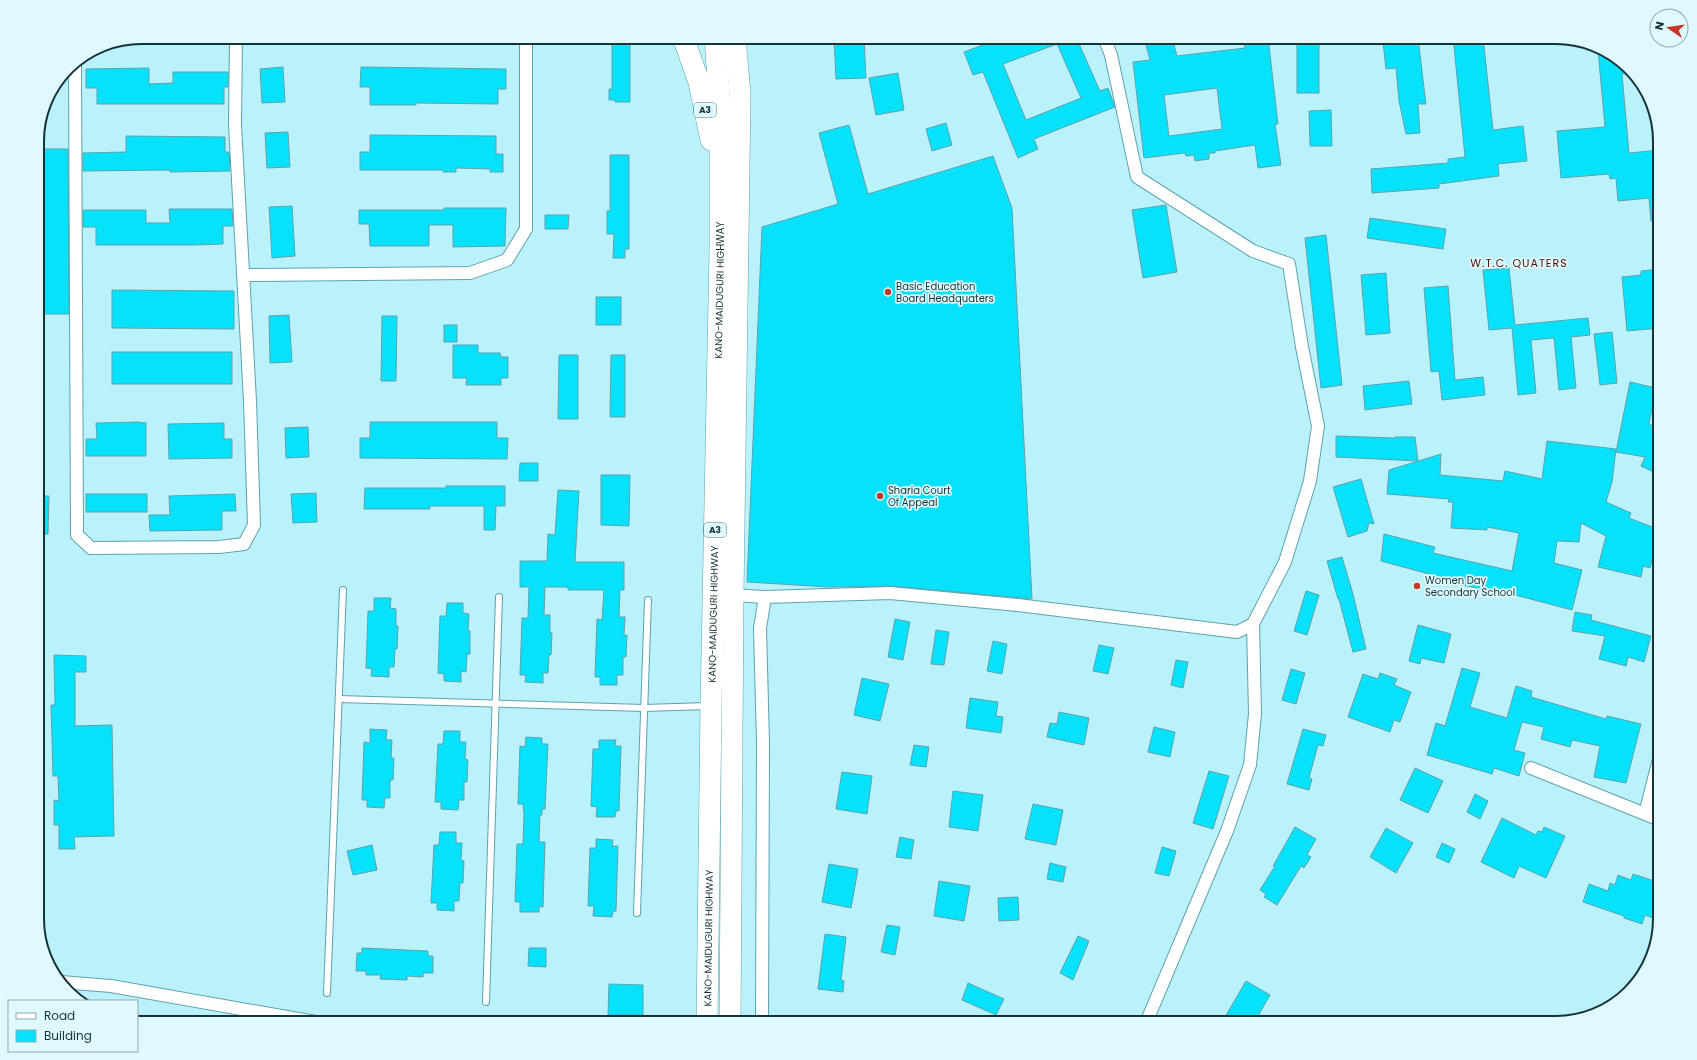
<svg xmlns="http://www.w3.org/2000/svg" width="1697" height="1060" font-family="Poppins,sans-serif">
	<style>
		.building { fill: #06e2fc; stroke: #5ea3ae; fill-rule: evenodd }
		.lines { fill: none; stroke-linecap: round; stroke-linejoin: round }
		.service-casing { stroke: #5da2ad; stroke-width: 8 }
		.minor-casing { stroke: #5da2ad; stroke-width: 14 }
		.trunk-casing { stroke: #5da2ad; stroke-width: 22 }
		.service { stroke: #fff; stroke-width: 6 }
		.minor { stroke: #fff; stroke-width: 12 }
		.trunk { stroke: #fff; stroke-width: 21 }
		.poi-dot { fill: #c33629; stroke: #dffafe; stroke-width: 1.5 }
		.labels { text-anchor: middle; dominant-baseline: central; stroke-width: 3.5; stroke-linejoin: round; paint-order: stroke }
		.shield { fill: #dffafe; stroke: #526e73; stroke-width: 1 }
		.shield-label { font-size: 9px; font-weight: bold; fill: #153237 }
		.poi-label { font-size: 10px; fill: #153237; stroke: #dffafe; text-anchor: start }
		.street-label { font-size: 10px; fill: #153237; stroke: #dffafe }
		.neighbourhood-label { font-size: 11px; letter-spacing: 1px; fill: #500b07; stroke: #dffafe }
		.rim { fill: none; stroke: #153237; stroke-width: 2 }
	</style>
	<rect width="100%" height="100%" fill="#baf2fb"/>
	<g class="building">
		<path d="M612 37H630V102H615V100H609V89H612Z"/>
		<path d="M864 37 866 78 836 79 834 38Z"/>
		<path d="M1004 37H1076L1100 91 1108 88 1115 107 1034 139 1038 149 1018 158 983 72 973 75 964 52ZM1057 44 1081 98 1026 120 1003 64Z"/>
		<path d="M1144 37H1172L1177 56 1245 48 1244 37H1268L1278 124H1275L1281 165 1258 168 1255 145 1215 151V153H1209V159L1195 161 1194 155 1186 156 1185 153 1144 158 1133 62 1150 60ZM1217 88 1222 129 1169 136 1164 95Z"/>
		<rect x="1297" y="37" width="22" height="56"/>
		<path d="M1453 37H1483L1493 130 1523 126 1527 161 1498 164 1499 176 1439 184V188L1372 193 1371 169 1448 163V159L1465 157Z"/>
		<path d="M1418 38 1426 104H1418L1420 133 1406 134 1399 101 1396 68 1386 69 1383 42Z"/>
		<path d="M1598 50 1614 54 1631 73 1622 74 1629 153 1660 150V221H1651L1649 198 1618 201 1616 178 1610 179 1609 174 1561 178 1557 131 1605 127Z"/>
		<path d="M283 67 285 102 262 103 260 69Z"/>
		<path d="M361 67 506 69V89H498V104L416 103V105H370V87H360Z"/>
		<path d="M149 68V84L173 83V72H228V87H224V104H97V88H86V69Z"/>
		<path d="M898 73 904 110 876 115 869 78Z"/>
		<path d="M1331 110 1332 146H1310L1309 111Z"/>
		<path d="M946 123 952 145 932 151 926 129Z"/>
		<path d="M849 125 868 194 993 156 1012 208 1032 599 891 586 828 587 747 582 762 227 838 204 819 133Z"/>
		<path d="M288 132 290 167 267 168 265 133Z"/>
		<path d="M370 135 496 136V154H503V172H490V169L456 168V172H443V170H360V152H370Z"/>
		<path d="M126 136 225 137V152H229L230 171 170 172V170L83 171V153L126 152Z"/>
		<path d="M37 149H68L69 314H37Z"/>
		<path d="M610 155H629V249H625V258H613L614 234H607V211H610Z"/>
		<path d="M1166 205 1177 272 1143 278 1132 210Z"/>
		<path d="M292 206 295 256 272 258 269 207Z"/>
		<path d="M444 208H506L505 246 453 247V225H429V246H370L369 224H359V210H444Z"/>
		<path d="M169 209H232L233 226H223V244L194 245H96V227H83V210H146V223H170Z"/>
		<path d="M545 215H569L568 229H545Z"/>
		<path d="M1370 218 1446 229 1443 249 1367 238Z"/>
		<path d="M1326 235 1342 385 1321 388 1305 238Z"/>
		<path d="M1509 268 1515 325 1588 318 1590 335 1571 337 1576 388 1559 390 1554 338 1531 340 1536 393 1518 395 1512 328 1489 330 1483 270Z"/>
		<path d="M1660 269V328L1627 331 1622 277 1641 275V271Z"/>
		<path d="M1386 273 1390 333 1366 335 1361 275Z"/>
		<path d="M1448 286 1455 380 1483 377 1485 395 1442 400 1439 371 1431 372 1424 288Z"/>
		<path d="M112 290 234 291V329L112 328Z"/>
		<rect x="596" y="297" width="25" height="28"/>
		<path d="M289 315 292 362 270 363 269 316Z"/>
		<path d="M382 316H397L396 381H381Z"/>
		<rect x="444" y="325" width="13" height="17"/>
		<path d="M1612 332 1617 383 1600 385 1594 334Z"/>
		<path d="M453 345H478V353H500L501 357H508V378H501V385H466L467 378H453Z"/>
		<rect x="112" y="352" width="120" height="32"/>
		<path d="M559 355H578V419H558Z"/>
		<path d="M611 355H625V417H610Z"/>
		<path d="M1409 381 1412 404 1365 410 1363 386Z"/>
		<path d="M1630 382 1656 388 1649 424 1660 429V475L1641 466 1645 457 1616 452Z"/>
		<path d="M138 422 146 423V456H86V439H97L96 423Z"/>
		<path d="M370 422H497V438H508L507 459 360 458V438H370Z"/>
		<path d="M224 423V439H232V458L169 459 168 424Z"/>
		<path d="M308 427 309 457 286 458 285 428Z"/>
		<path d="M1336 436 1395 438V437H1415L1418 461 1336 457Z"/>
		<path d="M1547 441 1616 449 1612 482 1606 502 1631 513 1629 518 1660 530 1650 568 1643 566 1641 577 1598 567 1606 536 1581 523 1579 542 1557 541 1554 563 1582 570 1572 610 1496 590 1495 592 1435 579 1436 576 1381 561 1384 534 1435 547 1433 553 1512 571 1519 533 1487 527V530L1451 528 1453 502H1448L1449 499 1387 494 1389 470 1441 454 1440 475 1503 481 1505 471 1542 479Z"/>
		<path d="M520 463H538V481H519Z"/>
		<path d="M601 475H630L629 526 601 525Z"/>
		<path d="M1361 479 1374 524 1369 523 1367 531 1348 537 1333 487Z"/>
		<path d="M446 486H505V506H496L495 530H484V506H430V509H364L365 488H446Z"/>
		<path d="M558 490 579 491 575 562H624V590H620L619 617H625L624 635H627L626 657H623V675H617V685H600V677H595L597 619 602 620 604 590H568V587H545L544 615H550V633H552L551 655H549L548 673H543V683L525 682 526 675H520L522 618H528L529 587H520V561H547L548 534 555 535Z"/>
		<path d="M316 493 317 522 293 523 291 494Z"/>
		<rect x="86" y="494" width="61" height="18"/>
		<path d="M235 494 236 511H222V530L150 531 149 515H170L169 496Z"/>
		<path d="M37 496H49L48 534H37Z"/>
		<path d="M1342 557 1353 594 1366 649 1353 652 1339 599H1338L1327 561Z"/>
		<path d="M1306 591 1319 595 1307 635 1294 631Z"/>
		<path d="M374 598H391L390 608 396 609V626H398L397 649H395L394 667H389V677L371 676 372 669 366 668 368 611H374Z"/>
		<path d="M447 603H463V613L469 614 468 631H470V654H467L466 672 461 671V682L444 681V674L438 673 440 616H446Z"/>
		<path d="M1575 612 1592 615 1591 620 1651 636 1644 662 1628 657 1626 666 1599 659 1605 636 1572 631Z"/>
		<path d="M895 619 910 622 903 660 888 657Z"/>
		<path d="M1418 625 1451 634 1444 663 1421 658 1420 664 1409 661Z"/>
		<path d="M936 630 949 632 944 665 931 664Z"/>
		<path d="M993 641 1007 644 1002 674 987 671Z"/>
		<path d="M1099 645 1114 648 1108 674 1093 671Z"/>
		<path d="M54 655 86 656V672H75V726L112 725 114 836 74 837 75 849H59V825H54V800L59 801 58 776H53L51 705H55Z"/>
		<path d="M1176 660 1188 662 1183 688 1171 685Z"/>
		<path d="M1462 668 1480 673 1470 707 1507 718 1516 686 1532 691 1531 697 1606 719 1607 716 1641 724 1626 783 1594 777 1600 746 1572 740 1570 747 1541 739 1544 727 1522 722 1514 750 1525 753 1519 776 1494 768 1492 774 1427 755 1436 723 1445 726Z"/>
		<path d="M1291 669 1305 673 1296 704 1282 700Z"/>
		<path d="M1380 673 1397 679 1394 685 1411 692 1400 722 1394 720 1390 732 1348 717 1363 674 1378 679Z"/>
		<path d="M862 678 889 684 880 721 854 715Z"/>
		<path d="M970 698 998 702 996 716 1003 717 1001 733 966 728Z"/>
		<path d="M1059 712 1089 718 1084 745 1047 737 1050 723 1057 724Z"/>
		<path d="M1154 727 1175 732 1170 757 1148 752Z"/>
		<path d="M370 729 387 730 386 740H392L391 758H394L393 780H390V798H385L384 808 367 807V800H362L364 742 370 743Z"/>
		<path d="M1303 729 1326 735 1323 746 1318 745 1309 778 1312 779 1309 790 1287 784Z"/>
		<path d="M444 731H460V742H466L465 759 468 760 467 782H464V800H459L458 810 441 809V802H435L438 744H443Z"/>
		<path d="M526 737 542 738V744H548L545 809H542V815H540L539 842H545L543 907 539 906V912H520V902H515L517 844H523L524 814 523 804H518L520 746 525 747Z"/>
		<path d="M599 740H616L615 746H621L619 811H616L615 817H596L597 807 591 806 593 749H599Z"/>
		<path d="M914 745 929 747 926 767 910 765Z"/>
		<path d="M1415 768 1443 781 1428 813 1400 800Z"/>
		<path d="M1209 771 1229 776 1213 829 1193 823Z"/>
		<path d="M842 772 872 776 867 814 836 809Z"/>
		<path d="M953 791 983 795 978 831 949 827Z"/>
		<path d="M1475 794 1488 801 1480 819 1467 812Z"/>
		<path d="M1033 804 1063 810 1056 845 1025 839Z"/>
		<path d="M1502 818 1536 835 1538 831 1542 832 1544 827 1565 836 1546 878 1519 866 1514 878 1481 862Z"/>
		<path d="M1295 827 1316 839 1307 855 1311 857 1304 868 1301 866 1277 905 1264 897 1266 894 1260 890 1275 866H1273Z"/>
		<path d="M1386 828 1413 843 1396 873 1370 857Z"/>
		<path d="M440 832H456V843H462L461 860 464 861 463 883H460L459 901H454V911L437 910V903H431L434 845H439Z"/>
		<path d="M900 837 914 840 911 859 896 857Z"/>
		<path d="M596 839 613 840 612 846H618L616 911H613L612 917 593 916 594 906H588L590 848H596Z"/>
		<path d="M1442 843 1455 849 1449 863 1436 857Z"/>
		<path d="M372 845 377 870 353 875 347 851Z"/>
		<path d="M1162 847 1176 851 1169 876 1155 873Z"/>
		<path d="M1050 863 1066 867 1063 882 1047 879Z"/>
		<path d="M829 864 858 869 851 908 822 902Z"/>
		<path d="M1633 874 1660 883V921L1645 915 1642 924 1624 918V916L1583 902 1589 884 1608 891 1610 883 1615 885 1618 875 1631 880Z"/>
		<path d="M939 881 970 886 964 921 934 916Z"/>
		<path d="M1018 897 1019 920 999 921 998 898Z"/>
		<path d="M887 925 900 927 895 955 881 952Z"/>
		<path d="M825 934 846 937 841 980 844 981 843 992 818 989Z"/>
		<path d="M1078 936 1089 941 1073 980 1060 973Z"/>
		<path d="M362 948 428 951V956H433V973H423V977L407 976V980L380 979 381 975H366V971H356L357 953H362Z"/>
		<path d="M529 948H546V967L528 966Z"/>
		<path d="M1246 981 1270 995 1254 1023H1235L1225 1017Z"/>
		<path d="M968 983 1004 999 996 1015 962 1000Z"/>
		<path d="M609 984 643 985V1015H608Z"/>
	</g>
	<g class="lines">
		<g class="service-casing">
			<g id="service">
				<path d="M339 699 644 708 708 706"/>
				<path d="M637 913 648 600"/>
				<path d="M327 993 343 590"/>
				<path d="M486 1002 499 597"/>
			</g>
		</g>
		<g class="minor-casing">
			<g id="minor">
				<path d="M1104 37 1111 55 1137 177 1253 251 1289 264 1302 347 1318 426 1310 481 1285 562 1253 624 1255 714 1250 765 1227 831 1146 1023"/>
				<path d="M75 62 77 535 91 548 219 547 244 544 254 525 250 401 235 125 236 37"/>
				<path d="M243 275 470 273 507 260 526 229V37"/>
				<path d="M733 595 765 597 890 593 1018 605 1237 632 1253 624"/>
				<path d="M1531 768 1660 820"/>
				<path d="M1645 814 1660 755"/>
				<path d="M61 982 111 986 321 1023"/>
				<path d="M762 1023 763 743 760 628 765 597"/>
			</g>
		</g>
		<g class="trunk-casing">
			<g id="trunk">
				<path d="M683 37 699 82 711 140"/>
				<path id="s1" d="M707 1023 711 706 720 249V109L715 37"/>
				<path d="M730 1023 733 595 740 94 735 37"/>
			</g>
		</g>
		<use href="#service" class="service"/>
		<use href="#minor" class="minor"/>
		<use href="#trunk" class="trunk"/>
	</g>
	<g class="poi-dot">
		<circle cx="888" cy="292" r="4"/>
		<circle cx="880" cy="496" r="4"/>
		<circle cx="1417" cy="586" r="4"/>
	</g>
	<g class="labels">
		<g class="shield">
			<rect x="694" y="103" width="22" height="14" rx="3"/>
			<rect x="704" y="523" width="22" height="14" rx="3"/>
		</g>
		<g class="shield-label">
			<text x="705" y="110">A3</text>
			<text x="715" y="530">A3</text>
		</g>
		<g class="poi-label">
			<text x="896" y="286">Basic Education<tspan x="896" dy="12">Board Headquaters</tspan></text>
			<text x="888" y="490">Sharia Court<tspan x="888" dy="12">Of Appeal</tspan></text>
			<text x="1425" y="580">Women Day<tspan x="1425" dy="12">Secondary School</tspan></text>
		</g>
		<g class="street-label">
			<text stroke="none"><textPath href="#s1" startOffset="733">KANO-MAIDUGURI HIGHWAY</textPath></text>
			<text stroke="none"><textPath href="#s1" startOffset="409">KANO-MAIDUGURI HIGHWAY</textPath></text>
			<text stroke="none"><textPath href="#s1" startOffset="85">KANO-MAIDUGURI HIGHWAY</textPath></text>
		</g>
		<g class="neighbourhood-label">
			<text x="1519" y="263">W.T.C. QUATERS</text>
		</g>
	</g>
	<path d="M0 0H1697V1060H0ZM141 44H1556A97 97 0 0 1 1653 141V919A97 97 0 0 1 1556 1016H141A97 97 0 0 1 44 919V141A97 97 0 0 1 141 44Z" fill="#dffafe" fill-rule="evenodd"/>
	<path class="rim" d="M141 44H1556A97 97 0 0 1 1653 141V919A97 97 0 0 1 1556 1016H141A97 97 0 0 1 44 919V141A97 97 0 0 1 141 44Z"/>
	<rect x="8" y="1000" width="130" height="52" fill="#dffafe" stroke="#8eaaae"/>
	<rect x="16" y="1013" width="20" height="6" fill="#ffffff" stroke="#8eaaae"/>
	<text x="44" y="1020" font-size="12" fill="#153237">Road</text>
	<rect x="16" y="1030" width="20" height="12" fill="#06e2fc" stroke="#8eaaae"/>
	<text x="44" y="1040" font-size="12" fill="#153237">Building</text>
	<g transform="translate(1669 28) rotate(283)"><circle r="19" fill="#dffafe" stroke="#8eaaae"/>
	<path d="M0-3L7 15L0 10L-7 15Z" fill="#c33629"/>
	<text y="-6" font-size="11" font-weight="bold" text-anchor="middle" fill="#153237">N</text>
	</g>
</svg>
